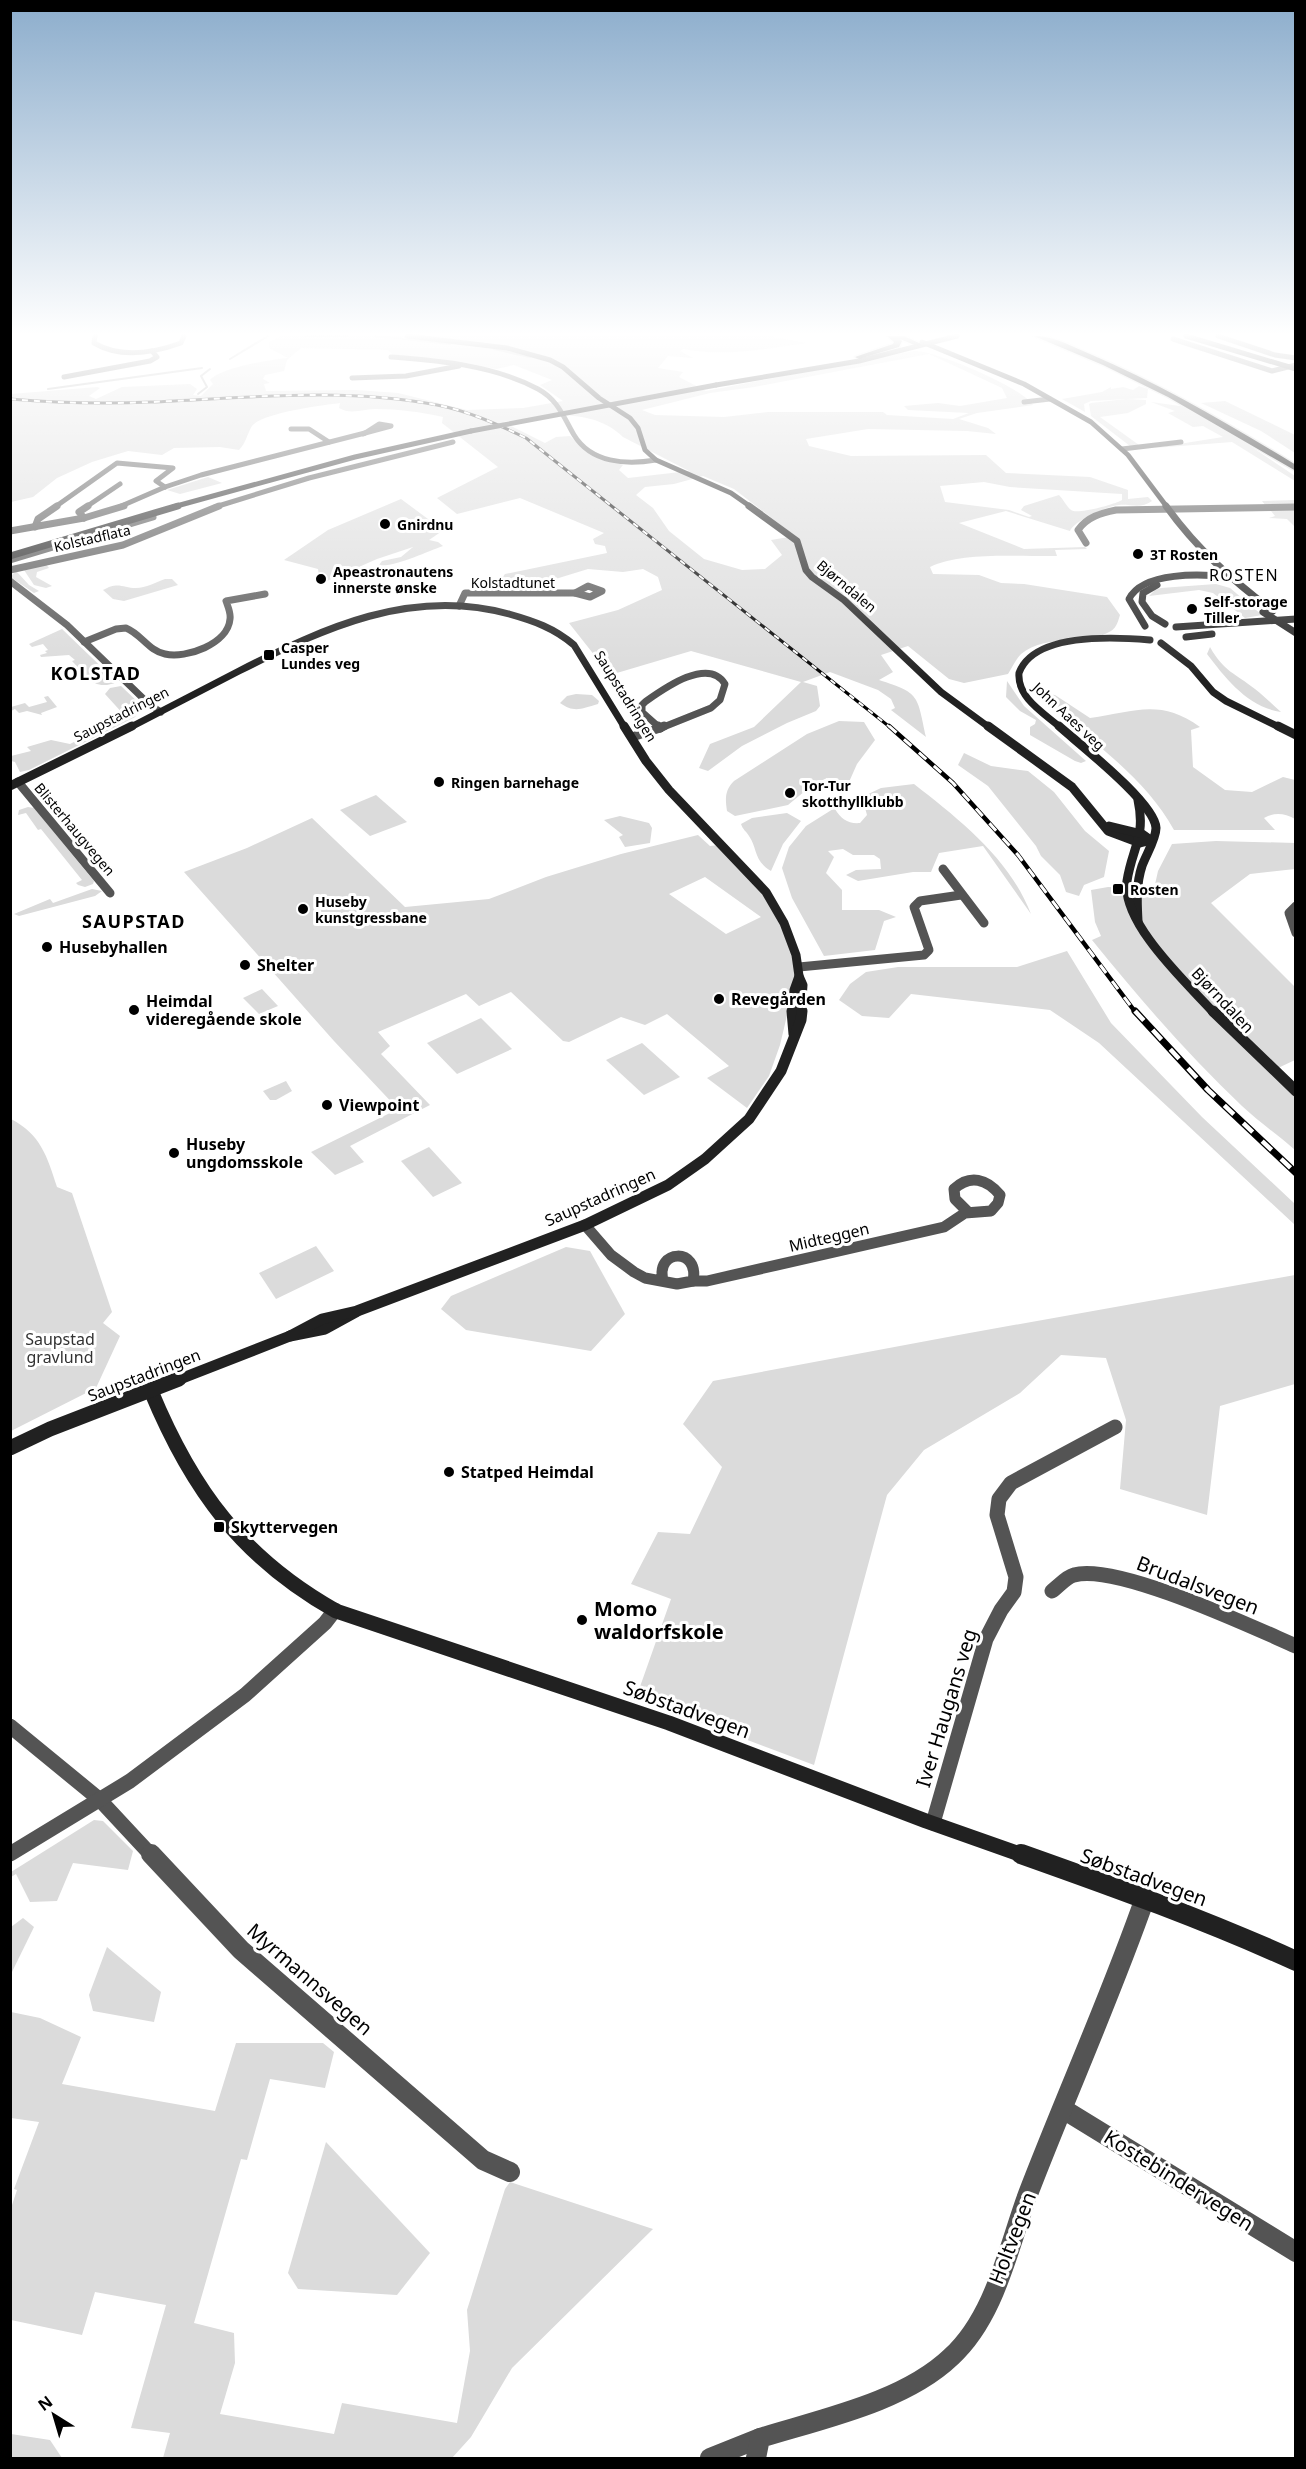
<svg xmlns="http://www.w3.org/2000/svg" width="1306" height="2469" font-family="'Noto Sans',sans-serif">
	<style>
		.green { fill: #dbdbdb; fill-rule: evenodd }
		.lines { fill: none; stroke-linecap: round; stroke-linejoin: round }
		.stream { stroke: #a2a2a2; stroke-width: 2 }
		.highway-casing { stroke: #dbdbdb; stroke-width: 3 }
		.street-far5 { stroke: #545454; stroke-width: 5 }
		.street-far4 { stroke: #545454; stroke-width: 7 }
		.street-far3 { stroke: #545454; stroke-width: 9 }
		.street-far2 { stroke: #545454; stroke-width: 11 }
		.street-far1 { stroke: #545454; stroke-width: 15 }
		.street { stroke: #545454; stroke-width: 20 }
		.secondary-far5 { stroke: #212121; stroke-width: 5 }
		.secondary-far4 { stroke: #212121; stroke-width: 7 }
		.secondary-far3 { stroke: #212121; stroke-width: 9 }
		.secondary-far2 { stroke: #212121; stroke-width: 11 }
		.secondary-far1 { stroke: #212121; stroke-width: 15 }
		.secondary { stroke: #212121; stroke-width: 20 }
		.highway { fill: #000; fill-rule: evenodd }
		.rail-far2-casing { stroke: #000; stroke-width: 3 }
		.rail-far1-casing { stroke: #000; stroke-width: 4.5 }
		.rail-casing { stroke: #000; stroke-width: 7 }
		.rail-far2 { stroke: #fff; stroke-width: 2; stroke-dasharray: 6; stroke-linecap: butt }
		.rail-far1 { stroke: #fff; stroke-width: 3; stroke-dasharray: 10; stroke-linecap: butt }
		.rail { stroke: #fff; stroke-width: 4.5; stroke-dasharray: 13; stroke-linecap: butt }
		.secondary-bridge-far1 { stroke: #212121; stroke-width: 5 }
		.secondary-bridge { stroke: #212121; stroke-width: 7 }
		.poi-dot { fill: #000; stroke: #fff; stroke-width: 2 }
		.labels { text-anchor: middle; dominant-baseline: central; stroke-width: 6; stroke-linejoin: round; paint-order: stroke }
		.far-poi-label { font-size: 14px; font-weight: bold; fill: #000; stroke: #fff; text-anchor: start }
		.far-street-label { font-size: 14px; fill: #000; stroke: #fff }
		.far-quarter-label { font-size: 16px; letter-spacing: 1.5px; fill: #000; stroke: #fff }
		.poi-label { font-size: 16px; font-weight: bold; fill: #000; stroke: #fff; text-anchor: start }
		.street-label { font-size: 16px; fill: #000; stroke: #fff }
		.park-label { font-size: 16px; fill: #323232; stroke: #fff }
		.far-district-label { font-size: 18px; font-weight: bold; letter-spacing: 1.5px; fill: #000; stroke: #fff }
		.near-street-label { font-size: 20px; fill: #000; stroke: #fff }
		.near-poi-label { font-size: 20px; font-weight: bold; fill: #000; stroke: #fff; text-anchor: start }
	</style>
	<rect width="100%" height="100%" fill="#fff"/>
	<g class="green">
		<path d="M281 336H769L806 343C766 349 723 357 683 349L680 351 693 358 668 356 658 368 683 372 679 377 706 391 914 351C935 350 1023 388 1033 405L977 413 959 419 988 428 996 434 967 431 868 429 806 439 809 446 851 456 986 455 1006 473 1090 477 1128 490V499L1148 497 1152 501C1141 509 1131 504 1119 505 1107 506 1074 521 1070 531L1006 511 959 523 1024 549 1085 547 1087 549 1055 550 1057 556C1021 557 962 551 930 567L933 574 979 575 1001 583 1024 584 1107 597 1120 615C1118 621 1117 627 1111 631 1089 645 1047 633 1021 654 1016 659 1012 668 1008 674L964 683 949 679 908 646 881 655 893 672 879 680C920 693 917 695 926 737L891 710 895 708 891 699 878 690 830 672 803 682 817 686 820 706 816 711 787 723 742 746 708 771 699 768 710 744 754 727 801 682 691 651 610 675 569 623 618 610 662 590 658 577 643 569 623 572 588 569 523 589 490 592 486 588 506 582 502 578 505 574 607 553 605 546 595 544 593 539 604 533 520 498 457 514 437 498 498 467 442 423 443 417C422 412 398 409 376 409 363 409 351 415 339 408L340 403C324 405 261 413 252 426 247 434 246 443 239 450L220 447 174 448 162 455 128 451 92 462 57 478 33 497 11 502V394L97 387 100 388 89 396 96 399 122 387 190 384 197 389 193 395 201 396 213 384 210 380C222 367 274 359 288 358L269 348V342ZM301 348 388 350 393 355 467 363 496 369 514 365 552 380 540 385 563 401 523 408 467 410 398 393 356 390 266 391 264 384 270 383 263 379 265 375 284 371 287 360ZM929 354 1002 388 1007 398 960 406 938 403 904 406 908 410 969 413 953 419 887 415 883 412H768L724 417 655 415 642 410 710 393 754 387ZM556 415C580 415 605 419 623 437L689 471 628 478 619 470 623 465 588 453 570 436 556 437 545 443 503 422ZM703 476 734 489 795 536 771 540 782 555 765 569 742 570 704 559 669 531 653 508 636 495 645 487 674 484ZM984 482 1010 487 1122 494V500C1116 504 1077 515 1071 510 1067 507 1063 499 1059 495L1024 506 1021 510 1032 516 1029 517 1009 510 945 502 940 486Z"/>
		<path d="M1139 386 1148 389 1147 398 1091 401 1084 404 1085 412 1062 399 1102 392 1111 387V389L1123 387 1133 390Z"/>
		<path d="M1126 399 1146 400V404L1128 413 1100 417 1139 445 1130 446 1091 416 1089 404 1091 403Z"/>
		<path d="M1225 401 1295 435V453L1261 431 1201 403Z"/>
		<path d="M1151 402 1187 407 1234 435 1295 476V481L1232 442 1154 448 1223 437 1203 426 1193 427 1168 413 1175 411Z"/>
		<path d="M208 477 222 483 180 494 167 490Z"/>
		<path d="M401 499 428 519 445 522V529L429 540 438 542 443 546C428 551 393 568 379 565L382 561 401 557 413 547 377 559 320 584 318 569 284 560 328 530Z"/>
		<path d="M1295 500V527L1287 519 1269 518 1275 516 1271 511H1262L1260 508 1266 506 1262 501Z"/>
		<path d="M45 563 49 568 37 572 36 577 52 586 46 588 34 585 24 570 17 572 29 585 39 591 34 593 12 578 11 576 16 571Z"/>
		<path d="M165 579H172L178 585 124 601 113 599 103 590C118 581 123 588 136 588 146 588 156 582 165 579Z"/>
		<path d="M1216 584 1230 588 1262 615 1245 618 1213 593 1199 590 1149 596 1155 590 1161 588Z"/>
		<path d="M62 629 117 682C94 692 87 676 72 661L75 660 69 655 41 657 40 655 47 653 45 651 48 650 43 644 32 647 29 644Z"/>
		<path d="M1210 647C1224 672 1235 673 1255 689 1264 696 1272 704 1281 712 1248 707 1226 679 1207 654Z"/>
		<path d="M1007 681 1024 706 1086 761 1081 763 1075 761 1030 735V727L1035 724 1036 720 1020 711 1006 697Z"/>
		<path d="M121 686 142 706 135 717 29 770 20 772 15 762 11 761V756L31 751 27 747 51 740 70 744 125 716 105 694 110 688Z"/>
		<path d="M1038 693 1055 695 1090 718C1134 712 1160 698 1200 727L1191 730 1193 767 1225 790 1252 792 1283 777 1295 780V819C1284 813 1275 812 1264 818L1275 830H1174C1145 777 1091 741 1046 702Z"/>
		<path d="M576 694 592 695 599 701 598 704C581 709 574 713 560 703L567 696Z"/>
		<path d="M48 696 57 707 41 713 42 715 27 711 19 713 15 709 11 711V707L25 703 29 707 47 702 44 697Z"/>
		<path d="M839 721 864 722 875 740 857 764 849 782 836 791 827 778 806 788 805 791 788 805 735 816 727 811C725 798 725 790 734 781L807 734Z"/>
		<path d="M964 753 991 766 1028 771 1054 792 1085 831 1109 851 1104 877 1084 885 1079 896 1066 892 1060 875 1041 856 1036 846 988 786 958 765Z"/>
		<path d="M914 784C960 820 1009 858 1031 914L983 846 939 853 931 872H913L858 881 846 875 856 870 881 869 880 859 874 855H853L843 849 828 851 834 857 826 873 842 890V910H879L896 917 884 921 875 950 824 956 792 898 782 868 789 847 806 826 841 804 835 809C841 819 848 824 860 823L867 815 862 797 881 788Z"/>
		<path d="M376 795 407 822 370 836 340 810Z"/>
		<path d="M28 807 34 808 94 881 93 884 85 887 78 885 76 883 82 880 41 829 38 830 26 813 18 815 19 810Z"/>
		<path d="M787 813 801 821 783 844 771 871C753 860 758 849 749 836 746 831 743 830 741 824L752 818Z"/>
		<path d="M620 816 649 823 652 828 650 843 625 847 619 837 623 835 604 820Z"/>
		<path d="M312 818 405 907 489 899 546 877 621 854 698 835 710 846 719 845 763 893 783 921 799 965 780 1045 769 1076 747 1108 707 1078 729 1066 667 1014 645 1025 621 1017 569 1042 563 1041 511 992 479 1006 466 994 378 1032 390 1046 381 1054 430 1105 350 1146 364 1162 335 1175 311 1152 398 1109 334 1041 184 872 247 848ZM705 877 761 917 726 934 669 894Z"/>
		<path d="M1216 841 1295 843V869L1250 874 1211 903 1295 987V1060L1278 1068 1295 1082V1150C1278 1135 1259 1122 1242 1106 1188 1055 1139 998 1092 940L1101 936 1095 922 1091 890 1108 887 1154 889 1158 871 1172 844Z"/>
		<path d="M92 889 102 891 95 896 19 916 14 914 50 899 53 903Z"/>
		<path d="M1067 951 1111 1023 1202 1117 1295 1204V1225L1099 1043 1050 1010 911 994 889 1018 862 1016 839 1000 850 984 866 972 898 967H1017Z"/>
		<path d="M262 989 278 1006 259 1014 243 998Z"/>
		<path d="M481 1018 512 1049 457 1074 427 1043Z"/>
		<path d="M642 1043 680 1077 644 1095 606 1060Z"/>
		<path d="M286 1081 292 1091 276 1100H270L263 1091Z"/>
		<path d="M11 1119C41 1135 47 1156 57 1187L72 1193 112 1312 103 1323 120 1336 96 1388 11 1431Z"/>
		<path d="M429 1147 462 1183 433 1197 401 1161Z"/>
		<path d="M316 1246 334 1271 276 1299 259 1273Z"/>
		<path d="M566 1247 590 1251 625 1314 591 1351 466 1330 441 1309 451 1296Z"/>
		<path d="M1295 1275V1384L1220 1406 1207 1515 1120 1489 1126 1420 1106 1358 1061 1355 1020 1393 924 1450 887 1495 814 1765 636 1698 671 1599 631 1584 658 1532 690 1534 722 1467 683 1424 713 1381 964 1334Z"/>
		<path d="M94 1820 103 1821 133 1851 128 1870 73 1863 57 1901 30 1902 16 1874 11 1877V1872Z"/>
		<path d="M23 1918 34 1927 11 1974V1927Z"/>
		<path d="M107 1947 161 1992 154 2022 93 2011 89 1995Z"/>
		<path d="M11 2012 40 2018 81 2037 62 2084 215 2111 236 2043H323L334 2052 325 2088 270 2079 247 2160 241 2159 194 2323 234 2333 235 2363 220 2414 334 2434 342 2403 457 2423 470 2351 467 2310 505 2189 510 2182 653 2229 512 2368 471 2437 452 2458H163L170 2433 131 2428 166 2305 95 2292 82 2335 11 2320V2208L17 2190 14 2189 39 2122 11 2118Z"/>
		<path d="M326 2142 430 2253 397 2295 298 2289 288 2273Z"/>
		<path d="M11 2434 50 2440 62 2458H11Z"/>
	</g>
	<g class="lines">
		<g class="stream">
			<path d="M306 336H347"/>
			<path d="M375 336 450 344"/>
			<path d="M494 349 530 357"/>
			<path d="M230 359 268 336"/>
			<path d="M48 389 202 368"/>
			<path d="M198 394 207 387 201 376 210 369"/>
		</g>
		<g class="highway-casing">
			<g id="highway">
				<path d="M887 336H904L921 344 917 346 900 339 902 341 899 347 859 359 855 357 893 344 894 342Z"/>
				<path d="M1034 336C1053 335 1073 347 1090 354 1162 385 1229 424 1296 465V471L1168 397 1103 365Z"/>
			</g>
		</g>
		<g class="street-far5">
			<path d="M95 336 94 343C121 359 153 353 181 343L184 336"/>
			<path d="M1218 336 1275 355 1296 358"/>
			<path d="M1173 339 1272 371 1296 365"/>
			<path d="M391 357C441 361 493 365 538 389 558 400 563 416 574 435 591 463 626 465 656 460"/>
			<path d="M64 377 150 361 157 357 152 351"/>
			<path d="M352 378 406 376 459 366"/>
			<path d="M1024 402 1050 399"/>
			<path d="M379 424 391 426 365 433Z"/>
			<path d="M291 429H309L329 442"/>
			<path d="M363 434 365 433"/>
			<path d="M1122 449 1181 442"/>
			<path d="M55 507 117 463 173 468 156 481 165 487"/>
			<path d="M86 507 120 484"/>
			<path d="M119 507 165 487 201 475 365 433"/>
			<path d="M215 507 309 478 453 442"/>
			<path d="M1281 507H1296"/>
		</g>
		<g class="street-far4">
			<path d="M84 518 79 512 88 506"/>
			<path d="M35 527 38 519 57 506"/>
			<path d="M10 531 84 518 124 506"/>
			<path d="M1086 543 1078 530C1087 517 1101 513 1116 510L1296 507"/>
			<path d="M10 560 153 517"/>
			<path d="M10 570 123 545 219 506"/>
			<path d="M10 581 67 625 151 706 161 712"/>
			<path d="M588 586 602 591 590 597 575 593Z"/>
			<path d="M459 606 465 593H575"/>
			<path d="M84 642 116 629 126 628C141 634 149 651 165 654 186 659 228 644 230 619 231 613 228 607 226 601L265 594"/>
			<path d="M660 728 642 712V705L645 702C662 690 708 656 725 684L720 700 711 708 661 728"/>
		</g>
		<g class="street-far3">
			<path d="M658 726 660 728"/>
			<path d="M660 728 664 726"/>
			<path d="M632 737 660 728"/>
			<path d="M18 782 110 893"/>
			<path d="M943 869 984 923"/>
			<path d="M1296 906 1289 913 1296 933"/>
			<path d="M799 967 924 955 929 950 914 907 920 901 961 895"/>
		</g>
		<g class="street-far2">
			<path d="M585 1225 611 1255 634 1272 645 1278 677 1284 693 1281C700 1247 655 1249 663 1280"/>
			<path d="M693 1281H707L944 1227 965 1213 991 1211 998 1203 1000 1195C987 1179 970 1174 954 1189L955 1199 967 1211"/>
		</g>
		<g class="street-far1">
			<path d="M1052 1591C1059 1586 1066 1577 1074 1575 1117 1563 1252 1627 1296 1646"/>
			<path d="M10 1726 99 1799 152 1856"/>
			<path d="M933 1823 986 1639 1001 1610 1014 1592 1016 1577 997 1515 999 1499 1011 1483 1115 1427"/>
			<path d="M10 1854 130 1781 245 1695 325 1623 335 1610"/>
		</g>
		<g class="street">
			<path d="M151 1854 241 1950 483 2160 510 2172"/>
			<path d="M1063 2109 1296 2252"/>
			<path d="M710 2458 760 2438"/>
			<path d="M756 2458 760 2438C821 2419 904 2402 951 2357 995 2317 1008 2248 1028 2194 1066 2095 1110 1998 1145 1898"/>
		</g>
		<g class="secondary-far5">
			<path d="M407 336 507 348 550 360 563 367 599 398 630 418 638 428 645 450 656 460 731 493 751 507"/>
			<path d="M1186 336 1296 369"/>
			<path d="M922 342 1024 384 1091 422 1128 455 1167 507"/>
			<path d="M716 385 859 361 957 336"/>
			<path d="M173 507 355 457 471 431"/>
		</g>
		<g class="secondary-far4">
			<path d="M749 506 797 541 806 570 812 577 844 600 941 692 990 728"/>
			<path d="M1166 506C1196 548 1232 580 1273 611"/>
			<path d="M10 556 178 506"/>
			<path d="M1157 585 1143 593 1142 602 1152 616 1165 624"/>
			<path d="M1145 626 1129 599C1143 571 1202 574 1229 577"/>
			<path d="M1176 627 1296 619"/>
			<path d="M1186 637 1212 634"/>
			<path d="M1161 643 1191 666 1213 692 1226 701 1281 728"/>
			<path d="M129 728C166 709 202 690 239 671 324 628 411 587 509 614 534 621 554 628 574 645L625 728"/>
			<path d="M1061 728C1044 713 1017 698 1019 673 1034 632 1115 637 1150 640"/>
		</g>
		<g class="secondary-far3">
			<path d="M624 726 646 761 669 790 766 892 784 923 796 955 799 976 803 985 801 1013"/>
			<path d="M988 726 1072 787 1108 831 1140 843 1152 840"/>
			<path d="M1059 726C1079 744 1155 803 1156 828 1156 839 1146 855 1142 866 1136 884 1137 903 1138 921"/>
			<path d="M1278 726 1296 735"/>
			<path d="M10 786 132 726"/>
			<path d="M1138 800C1146 837 1132 848 1127 881 1121 923 1187 983 1214 1013"/>
			<path d="M1109 826 1142 834 1149 839"/>
			<path d="M792 1013 794 990 799 976"/>
		</g>
		<g class="secondary-far2">
			<path d="M792 1011 794 1034"/>
			<path d="M1213 1011 1296 1091"/>
			<path d="M290 1336 325 1329 356 1312"/>
			<path d="M175 1381 290 1336 322 1319 357 1311 585 1225 668 1185 705 1159 749 1119 781 1071 801 1020 802 1011"/>
		</g>
		<g class="secondary-far1">
			<path d="M151 1391C192 1490 242 1558 336 1611L669 1723 926 1821 1025 1856"/>
			<path d="M10 1448 50 1429 179 1379"/>
		</g>
		<path class="secondary" d="M1021 1854C1114 1887 1206 1920 1296 1961"/>
		<use href="#highway" class="highway"/>
		<g class="rail-far2-casing">
			<path id="rail-far2" d="M10 399C57 403 104 404 151 402 246 398 342 387 437 405 468 411 497 424 526 438L891 728"/>
		</g>
		<g class="rail-far1-casing">
			<path id="rail-far1" d="M889 726 953 783 1018 855 1136 1013"/>
		</g>
		<g class="rail-casing">
			<path id="rail" d="M1135 1011 1208 1090 1296 1173"/>
		</g>
		<use href="#rail-far2" class="rail-far2"/>
		<use href="#rail-far1" class="rail-far1"/>
		<use href="#rail" class="rail"/>
		<path class="secondary-bridge-far1" d="M471 431 716 385"/>
		<path class="secondary-bridge" d="M1263 612 1296 633"/>
	</g>
	<linearGradient id="sky" x2="0" y2="1"><stop stop-color="#8cadcc"/><stop offset="0.49" stop-color="#fff"/><stop offset="1" stop-color="#fff" stop-opacity="0"/></linearGradient>
	<rect width="1306" height="681" fill="url(#sky)"/>
	<g class="poi-dot">
		<circle cx="385" cy="524" r="6"/>
		<circle cx="1138" cy="554" r="6"/>
		<circle cx="321" cy="579" r="6"/>
		<circle cx="1192" cy="609" r="6"/>
		<rect x="263" y="649" width="12" height="12" rx="3"/>
		<circle cx="439" cy="782" r="6"/>
		<circle cx="790" cy="793" r="6"/>
		<rect x="1112" y="883" width="12" height="12" rx="3"/>
		<circle cx="303" cy="909" r="6"/>
		<circle cx="47" cy="947" r="6"/>
		<circle cx="245" cy="965" r="6"/>
		<circle cx="719" cy="999" r="6"/>
		<circle cx="134" cy="1010" r="6"/>
		<circle cx="327" cy="1105" r="6"/>
		<circle cx="174" cy="1153" r="6"/>
		<circle cx="449" cy="1472" r="6"/>
		<rect x="213" y="1521" width="12" height="12" rx="3"/>
		<circle cx="582" cy="1620" r="6"/>
	</g>
	<g class="labels">
		<g class="far-poi-label">
			<text x="397" y="524">Gnirdnu</text>
			<text x="1150" y="554">3T Rosten</text>
			<text x="333" y="571">Apeastronautens<tspan x="333" dy="16">innerste ønske</tspan></text>
			<text x="1204" y="601">Self-storage<tspan x="1204" dy="16">Tiller</tspan></text>
			<text x="281" y="647">Casper<tspan x="281" dy="16">Lundes veg</tspan></text>
			<text x="451" y="782">Ringen barnehage</text>
			<text x="802" y="785">Tor-Tur<tspan x="802" dy="16">skotthyllklubb</tspan></text>
			<text x="1130" y="889">Rosten</text>
			<text x="315" y="901">Huseby<tspan x="315" dy="16">kunstgressbane</tspan></text>
		</g>
		<g class="far-street-label">
			<text transform="translate(92 538) rotate(-13)">Kolstadflata</text>
			<text x="513" y="582">Kolstadtunet</text>
			<text transform="translate(847 586) rotate(40)">Bjørndalen</text>
			<text transform="translate(626 696) rotate(58)">Saupstadringen</text>
			<text transform="translate(121 714) rotate(-27)">Saupstadringen</text>
			<text transform="translate(1069 716) rotate(43)">John Aaes veg</text>
			<text transform="translate(75 829) rotate(50)">Blisterhaugvegen</text>
		</g>
		<g class="far-quarter-label">
			<text x="1244" y="575">ROSTEN</text>
		</g>
		<g class="poi-label">
			<text x="59" y="947">Husebyhallen</text>
			<text x="257" y="965">Shelter</text>
			<text x="731" y="999">Revegården</text>
			<text x="146" y="1001">Heimdal<tspan x="146" dy="18">videregående skole</tspan></text>
			<text x="339" y="1105">Viewpoint</text>
			<text x="186" y="1144">Huseby<tspan x="186" dy="18">ungdomsskole</tspan></text>
			<text x="461" y="1472">Statped Heimdal</text>
			<text x="231" y="1527">Skyttervegen</text>
		</g>
		<g class="street-label">
			<text transform="translate(1223 1000) rotate(47)">Bjørndalen</text>
			<text transform="translate(600 1197) rotate(-24)">Saupstadringen</text>
			<text transform="translate(829 1237) rotate(-13)">Midteggen</text>
			<text transform="translate(144 1375) rotate(-21)">Saupstadringen</text>
		</g>
		<g class="park-label">
			<text x="60" y="1339">Saupstad<tspan x="60" dy="18">gravlund</tspan></text>
		</g>
		<g class="far-district-label">
			<text x="96" y="673">KOLSTAD</text>
			<text x="134" y="921">SAUPSTAD</text>
		</g>
		<g class="near-street-label">
			<text transform="translate(1198 1585) rotate(21)">Brudalsvegen</text>
			<text transform="translate(946 1708) rotate(-73)">Iver Haugans veg</text>
			<text transform="translate(687 1709) rotate(20)">Søbstadvegen</text>
			<text transform="translate(1144 1877) rotate(20)">Søbstadvegen</text>
			<text transform="translate(310 1979) rotate(41)">Myrmannsvegen</text>
			<text transform="translate(1179 2180) rotate(32)">Kostebindervegen</text>
			<text transform="translate(1012 2238) rotate(-69)">Holtvegen</text>
		</g>
		<g class="near-poi-label">
			<text x="594" y="1608">Momo<tspan x="594" dy="23">waldorfskole</tspan></text>
		</g>
	</g>
	<rect width="1306" height="2469" fill="none" stroke="#000000" stroke-width="24"/>
	<g transform="translate(54 2415) rotate(323)" stroke="#ffffff" stroke-width="4.5" paint-order="stroke">
	<path d="M0-4.5L10 22L0 15L-10 22Z" fill="#000000"/>
	<text y="-9" font-size="16" font-weight="bold" text-anchor="middle" fill="#000000">N</text>
	</g>
</svg>
